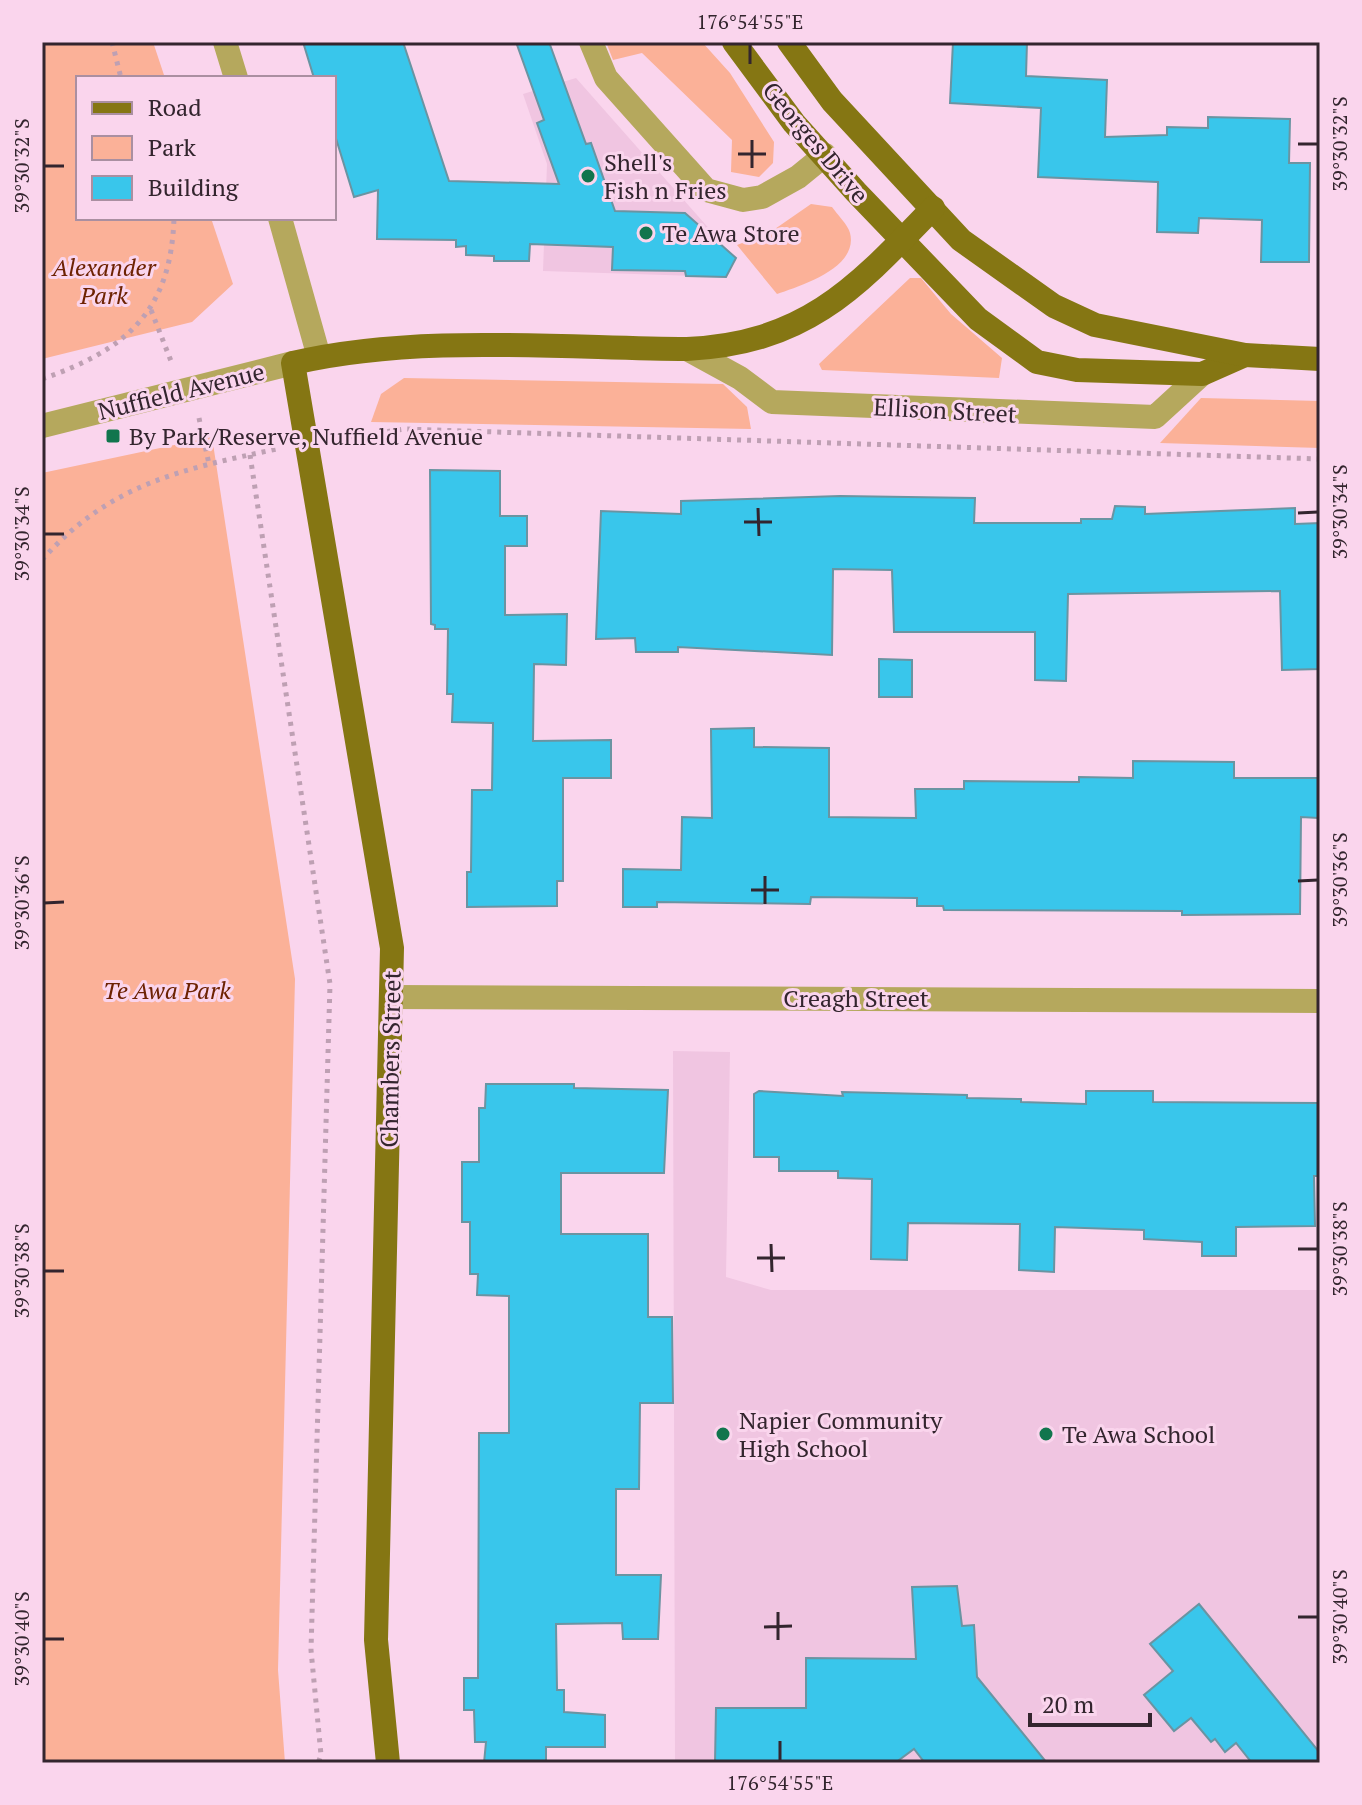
<svg xmlns="http://www.w3.org/2000/svg" width="1362" height="1805" font-family="'PT Serif',serif">
	<style>
		.built { fill: #f0c5e1 }
		.green { fill: #fbb198 }
		.building { fill: #39c6eb; stroke: #6a94a2; stroke-width: 2 }
		.lines { fill: none; stroke-linecap: round; stroke-linejoin: round }
		.path { stroke: #bea0b3; stroke-width: 5; stroke-dasharray: 4 6; stroke-linecap: butt }
		.minor { stroke: #b5a85d; stroke-width: 24 }
		.major { stroke: #857613; stroke-width: 24 }
		.ticks { fill: none; stroke: #33252e; stroke-width: 3 }
		.poi-dot { fill: #11754d; stroke: #fad5ed; stroke-width: 3 }
		.labels { text-anchor: middle; dominant-baseline: central; stroke-width: 6; stroke-linejoin: round; paint-order: stroke }
		.street-label { font-size: 24px; fill: #33252e; stroke: #fad5ed }
		.poi-label { font-size: 24px; fill: #33252e; stroke: #fad5ed; text-anchor: start }
		.park-label { font-size: 24px; font-style: italic; fill: #6d2202; stroke: #fad5ed }
		.neatline { fill: none; stroke: #33252e; stroke-width: 3 }
		.ticks-label { font-size: 20px; text-anchor: middle; fill: #33252e }
	</style>
	<rect width="100%" height="100%" fill="#fad5ed"/>
	<g class="built">
		<path d="M576 78 735 258 726 277 543 271 547 164 523 94Z"/>
		<path d="M673 1051 730 1052 726 1277 771 1290H1320V1763H675Z"/>
	</g>
	<g class="green">
		<path d="M42 42H153L165 78H78V218H211L233 284 192 322 42 359Z"/>
		<path d="M606 42H702L730 73 774 142 773 163 759 177 731 172 732 140 642 53 613 60Z"/>
		<path d="M811 204 832 207C837 214 848 225 850 233 859 268 800 286 777 294L737 245 772 231Z"/>
		<path d="M910 278H921L951 314 1002 358 999 378 822 370 819 364Z"/>
		<path d="M404 378 723 384 747 407 751 429 371 422 381 394Z"/>
		<path d="M1201 398 1320 401V448L1160 443Z"/>
		<path d="M212 437 295 979 278 1670 285 1763H42V473Z"/>
	</g>
	<g class="building">
		<path d="M303 42H403L449 181 559 184 537 123 544 120 516 42H549L586 144 591 143 615 211 685 213 736 258 726 277 686 276 685 271 612 270 613 247 530 244 529 261H494V256L466 255V246L456 247V240L377 239 378 190 354 197 334 132V78H314Z"/>
		<path d="M953 42H1027L1026 76 1107 80 1105 137 1167 135V127L1208 128V117L1290 119 1289 163H1310L1309 262H1261L1262 220 1199 218 1198 233 1157 232 1158 182 1038 177 1041 108 950 103Z"/>
		<path d="M430 470 500 471V516H527V546H505V615L567 614 566 665 534 664 533 741 611 740V778H563V881H557V906L467 907V872H471L472 790H492L493 723 452 722 453 694H447L448 629H435V625L431 624Z"/>
		<path d="M840 496 975 498 974 523H1081V519H1112L1115 506 1145 507V514L1295 508V524L1320 523V669L1282 670 1280 591 1068 594 1066 681 1035 680V632H894L892 570 833 569 832 655 678 647V652H636L635 638 596 639 601 511 681 514V501Z"/>
		<path d="M879 659 912 660V697H879Z"/>
		<path d="M754 728V747L829 748V817L916 818 915 789H964V781L1079 782V777L1133 778V761L1234 762V778H1318V818L1301 817 1300 914 1182 915V911L944 910 943 906H917V898L811 897 810 904 657 902V907H623V869L681 870 682 817 712 818 711 729Z"/>
		<path d="M486 1084H574V1088L668 1090 664 1173H561V1234H648V1317H672L673 1403H640L639 1489H616V1575H661L658 1639H623L622 1623 556 1624 557 1690H564V1712L605 1715V1747H546V1763H484L486 1742H475L474 1710H464V1678H478L479 1433H509V1296L477 1295 478 1274H470V1222H462V1162H479V1108H485Z"/>
		<path d="M759 1091 843 1096 842 1092 967 1095V1098L1021 1099V1102L1086 1104V1091H1153V1102L1320 1103V1176H1314L1315 1226 1236 1227V1256H1202V1242L1144 1239V1230L1055 1227 1054 1272 1019 1270 1020 1224 908 1223 907 1260 871 1259 872 1179 838 1178V1171H779V1157H754V1094Z"/>
		<path d="M957 1586 962 1626 974 1625 977 1677 1047 1763H925L914 1749 895 1763H715L716 1708H806V1658L916 1659 912 1587Z"/>
		<path d="M1199 1604 1320 1753V1763H1252L1236 1743 1225 1752 1215 1739 1211 1742 1191 1718 1174 1731 1144 1695 1173 1671 1150 1644Z"/>
	</g>
	<g class="lines">
		<g class="path">
			<path d="M112 42 121 78"/>
			<path d="M151 310 171 361"/>
			<path d="M42 379C126 350 171 312 174 218"/>
			<path d="M199 418 209 464"/>
			<path d="M338 439 404 429 1320 459"/>
			<path d="M250 455 330 984 311 1650 321 1755 318 1763"/>
			<path d="M42 560C109 484 182 469 277 449"/>
		</g>
		<g class="minor">
			<path d="M225 42 236 78"/>
			<path d="M591 42 606 78 706 190 743 200 762 197 798 177 825 155"/>
			<path d="M280 218 319 357"/>
			<path d="M687 349 740 378 772 402 1155 417 1202 374"/>
			<path d="M42 426 293 363"/>
			<path d="M392 997 1320 1001"/>
		</g>
		<g class="major">
			<path d="M734 42 794 123 856 192 978 319 1037 362 1077 370 1202 374 1245 355"/>
			<path d="M789 42 832 101 961 240 1054 306 1095 325 1245 355 1320 359"/>
			<path d="M388 1763 376 1640 392 948 293 363C416 334 560 348 687 349 806 343 855 289 933 208"/>
		</g>
	</g>
	<path class="ticks" d="M750 44V64M752 140V168M1298 144H1318M738 154H766M44 166H64M758 508 759 536M1298 513 1318 512M744 522H772M44 534H64M765 876V904M1298 881 1318 880M751 890H779M44 903 64 902M771 1244 772 1272M1298 1249H1318M757 1258H785M44 1271H64M778 1612V1640M1298 1617H1318M764 1627 792 1626M44 1639H64M780 1741V1761"/>
	<g class="poi-dot">
		<circle cx="588" cy="176" r="8"/>
		<circle cx="646" cy="233" r="8"/>
		<rect x="105" y="428" width="16" height="16" rx="4"/>
		<circle cx="723" cy="1434" r="8"/>
		<circle cx="1046" cy="1434" r="8"/>
	</g>
	<g class="labels">
		<g class="street-label">
			<text transform="translate(816 142) rotate(50)">Georges Drive</text>
			<text transform="translate(181 391) rotate(-14)">Nuffield Avenue</text>
			<text transform="translate(945 410) rotate(3)">Ellison Street</text>
			<text x="856" y="998">Creagh Street</text>
			<text transform="translate(390 1059) rotate(-89)">Chambers Street</text>
		</g>
		<g class="poi-label">
			<text x="604" y="162">Shell's<tspan x="604" dy="28">Fish n Fries</tspan></text>
			<text x="662" y="233">Te Awa Store</text>
			<text x="129" y="436">By Park/Reserve, Nuffield Avenue</text>
			<text x="739" y="1420">Napier Community<tspan x="739" dy="28">High School</tspan></text>
			<text x="1062" y="1434">Te Awa School</text>
		</g>
		<g class="park-label">
			<text x="104" y="267">Alexander<tspan x="104" dy="28">Park</tspan></text>
			<text x="167" y="990">Te Awa Park</text>
		</g>
	</g>
	<rect width="1362" height="1805" fill="none" stroke="#fad5ed" stroke-width="88"/>
	<rect x="76" y="76" width="260" height="144" fill="#fad5ed" stroke="#aa8fa1" stroke-width="2"/>
	<rect x="92" y="102" width="40" height="12" fill="#857613" stroke="#aa8fa1" stroke-width="2"/>
	<text x="148" y="116" font-size="24" fill="#33252e">Road</text>
	<rect x="92" y="136" width="40" height="24" fill="#fbb198" stroke="#aa8fa1" stroke-width="2"/>
	<text x="148" y="156" font-size="24" fill="#33252e">Park</text>
	<rect x="92" y="176" width="40" height="24" fill="#39c6eb" stroke="#aa8fa1" stroke-width="2"/>
	<text x="148" y="196" font-size="24" fill="#33252e">Building</text>
	<path d="M1030 1713v12h120v-12" fill="none" stroke="#33252e" stroke-width="4"/>
	<text x="1042" y="1713" font-size="24" fill="#33252e" stroke="#fad5ed" stroke-width="6" paint-order="stroke">20 m</text>
	<rect x="44" y="44" width="1274" height="1717" class="neatline"/>
	<g class="ticks-label">
		<text x="750" y="29">176°54'55"E</text>
		<text transform="translate(1340 144) rotate(-90)" y="7">39°30'32"S</text>
		<text transform="translate(22 166) rotate(-90)" y="7">39°30'32"S</text>
		<text transform="translate(1340 512) rotate(-90)" y="7">39°30'34"S</text>
		<text transform="translate(22 534) rotate(-90)" y="7">39°30'34"S</text>
		<text transform="translate(1340 880) rotate(-90)" y="7">39°30'36"S</text>
		<text transform="translate(22 903) rotate(-90)" y="7">39°30'36"S</text>
		<text transform="translate(1340 1249) rotate(-90)" y="7">39°30'38"S</text>
		<text transform="translate(22 1271) rotate(-90)" y="7">39°30'38"S</text>
		<text transform="translate(1340 1617) rotate(-90)" y="7">39°30'40"S</text>
		<text transform="translate(22 1639) rotate(-90)" y="7">39°30'40"S</text>
		<text x="780" y="1790">176°54'55"E</text>
	</g>
</svg>
